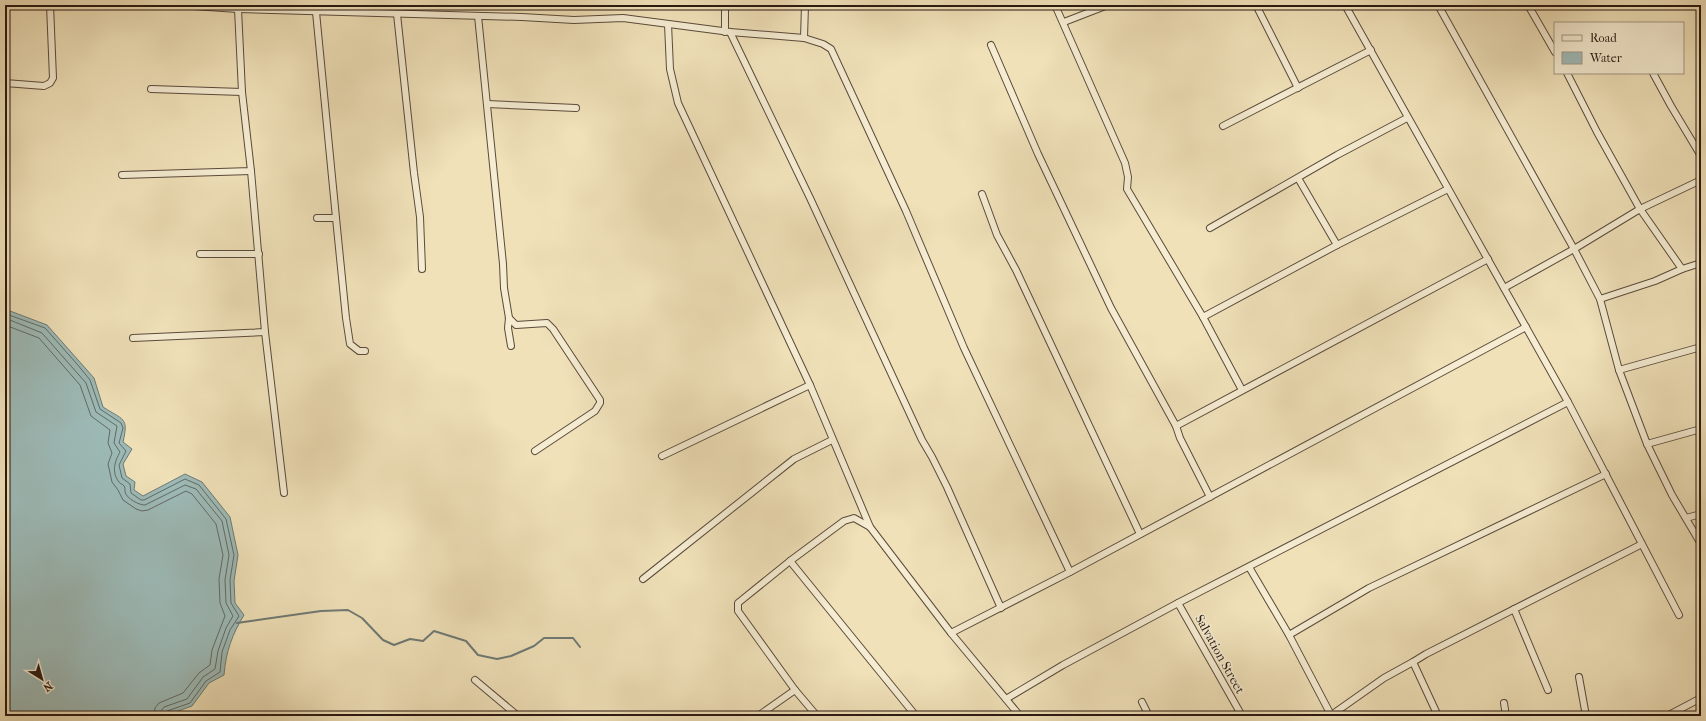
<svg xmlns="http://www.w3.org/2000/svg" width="1706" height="721" font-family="'IM FELL French Canon',serif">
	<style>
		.water { fill: #9dbbb8; stroke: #6e7a75 }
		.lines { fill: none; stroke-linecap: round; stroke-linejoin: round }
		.shore { stroke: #626a64; stroke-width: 1 }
		.stream { stroke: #6e7a75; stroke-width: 2 }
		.minor-casing { stroke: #5a4b3b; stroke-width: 8 }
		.minor { stroke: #f5ecd2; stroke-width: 6 }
		.labels { text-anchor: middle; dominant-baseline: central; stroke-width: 3; stroke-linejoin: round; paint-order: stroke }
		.street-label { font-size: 13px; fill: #281911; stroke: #f5ecd2 }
	</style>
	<rect width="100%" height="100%" fill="#f0e1b9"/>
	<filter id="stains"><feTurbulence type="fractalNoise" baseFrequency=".005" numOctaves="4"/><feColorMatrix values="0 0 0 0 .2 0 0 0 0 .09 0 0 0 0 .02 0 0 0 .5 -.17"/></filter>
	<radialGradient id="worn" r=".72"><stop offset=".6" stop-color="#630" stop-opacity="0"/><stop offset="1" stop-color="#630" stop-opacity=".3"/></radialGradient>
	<path class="water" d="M5 306 10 311 47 325 94 378 103 407C123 420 129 417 123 442L132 449 123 464 126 476 135 482 134 490 143 496 185 474 202 482 230 517 238 555 234 581 235 603 244 615C232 635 226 651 224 675L209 683 192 706 164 716H5Z"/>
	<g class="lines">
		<g class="shore">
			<path d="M5 312 9 315 45 328 77 364 90 380 100 409 121 423 123 428 119 443 126 451 119 465 122 478 130 484 131 493 141 500H144L185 479 199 485 226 519 234 555 230 580 231 603 239 616 230 630 222 652 220 672 206 681 190 703 167 711 165 716"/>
			<path d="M5 318 42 333 86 383 96 412 117 426 114 443 120 452C115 461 111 472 119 482 120 484 123 484 124 486 125 487 125 490 125 492 127 499 139 505 145 505L185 485 196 489 222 521 229 555 225 580 226 603 233 616 226 628 218 651 215 669 203 677 187 699 164 707 161 711 160 716"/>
			<path d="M5 325 39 338 80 385 91 416 110 430 108 443 112 453 108 464 112 482 118 490 123 500 136 509 142 511 148 510 186 491 192 494 216 524 223 555 219 579 220 603 225 616 212 650 210 665 199 673 183 693 159 703 155 708 154 716"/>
		</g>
		<path class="stream" d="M237 623 321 611 348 610 362 618 383 640 394 645 410 639 423 641 434 631 466 641 478 655 497 659 511 656 534 646 544 638H573L580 647"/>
		<g class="minor-casing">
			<g id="minor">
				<path d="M178 5 238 9 522 17 574 20 623 18 730 32 804 38 823 44 831 49 906 211 964 348 1070 572"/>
				<path d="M725 5V32"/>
				<path d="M1055 5 1125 163 1128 177 1127 189 1203 317 1242 390"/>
				<path d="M1256 5 1298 88"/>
				<path d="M1345 5 1568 402 1679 615"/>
				<path d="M1438 5 1574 249 1600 299 1619 370 1701 347"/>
				<path d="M1528 5 1555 52"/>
				<path d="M316 12 336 218H317"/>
				<path d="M397 14 414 173 420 217 422 269"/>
				<path d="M478 16 503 264 504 288 509 318 508 328 511 346"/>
				<path d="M1064 22 1108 5"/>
				<path d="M668 24 670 69 678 103 810 385 870 527"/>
				<path d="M730 32 810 198 922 440 932 457 947 487 1001 608"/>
				<path d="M804 38 805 5"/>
				<path d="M991 45 1038 154 1111 308 1176 426 1180 438 1210 497"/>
				<path d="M1567 73 1597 132 1640 209 1682 269 1701 263"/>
				<path d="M1653 73 1671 106 1701 156"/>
				<path d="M5 83 44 86 50 83 53 78 50 5"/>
				<path d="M151 89 242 92"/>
				<path d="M487 104 576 108"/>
				<path d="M1223 126 1371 50"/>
				<path d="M122 175 251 171 242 92 238 9"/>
				<path d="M1298 178 1337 245"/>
				<path d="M982 194 997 235 1016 270 1140 534"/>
				<path d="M336 218 346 318 350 344 359 351H365"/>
				<path d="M1210 228 1337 155 1407 118"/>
				<path d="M200 254H259"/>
				<path d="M1504 288 1574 249 1640 209 1701 180"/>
				<path d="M1600 299 1655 281 1682 269"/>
				<path d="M1203 317 1337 245 1448 189"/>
				<path d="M509 318 516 325 547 323 553 329 600 400V403L595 411 535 451"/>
				<path d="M265 332 284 493"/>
				<path d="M133 338 265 332 251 171"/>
				<path d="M1619 370 1647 444 1672 495 1701 544"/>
				<path d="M1176 426 1488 259"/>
				<path d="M1647 444 1701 429"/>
				<path d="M662 456 810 385"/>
				<path d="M1686 518 1701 514"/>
				<path d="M790 561 738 603V611L795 690 817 716"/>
				<path d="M1249 567 1289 635 1331 715"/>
				<path d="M643 579 794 459 832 440"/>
				<path d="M1178 603 1242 716"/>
				<path d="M1514 609 1548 690"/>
				<path d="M951 633 1070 572 1526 327"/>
				<path d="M1289 635 1369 588 1606 474"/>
				<path d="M1579 677 1586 716"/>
				<path d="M475 680 518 716"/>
				<path d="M1006 699 1063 665 1178 603 1568 402"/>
				<path d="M1142 702 1149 716"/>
				<path d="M1504 703 1506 716"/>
				<path d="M758 716 795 690"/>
				<path d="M916 716 790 561 844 521 854 518 870 527 951 633 1020 716"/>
				<path d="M1330 716 1384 678 1413 662"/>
				<path d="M1438 716 1413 662 1426 654 1642 544"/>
				<path d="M1667 716 1701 698"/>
			</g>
		</g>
		<use href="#minor" class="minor"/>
	</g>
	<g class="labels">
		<g class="street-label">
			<text transform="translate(1220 654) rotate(61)">Salvation Street</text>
		</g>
	</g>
	<rect width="1706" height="721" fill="none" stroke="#f0e1b9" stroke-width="20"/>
	<rect x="6" y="6" width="1694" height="709" fill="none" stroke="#281911" stroke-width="2"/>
	<rect x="10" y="10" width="1686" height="701" fill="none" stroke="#281911"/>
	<rect x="1554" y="22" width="130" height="52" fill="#f5ecd2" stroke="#a39885"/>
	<rect x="1562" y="35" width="20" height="6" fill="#f5ecd2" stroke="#a39885"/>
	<text x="1590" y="42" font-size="12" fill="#281911">Road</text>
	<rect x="1562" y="52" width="20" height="12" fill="#9dbbb8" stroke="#a39885"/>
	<text x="1590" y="62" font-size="12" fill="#281911">Water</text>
	<g transform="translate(42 679) rotate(143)" stroke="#f5ecd2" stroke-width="3" paint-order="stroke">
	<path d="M0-3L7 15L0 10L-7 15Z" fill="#281911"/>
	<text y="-6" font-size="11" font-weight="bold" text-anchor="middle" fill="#281911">N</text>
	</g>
	<rect width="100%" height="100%" filter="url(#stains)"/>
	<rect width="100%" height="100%" fill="url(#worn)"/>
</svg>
